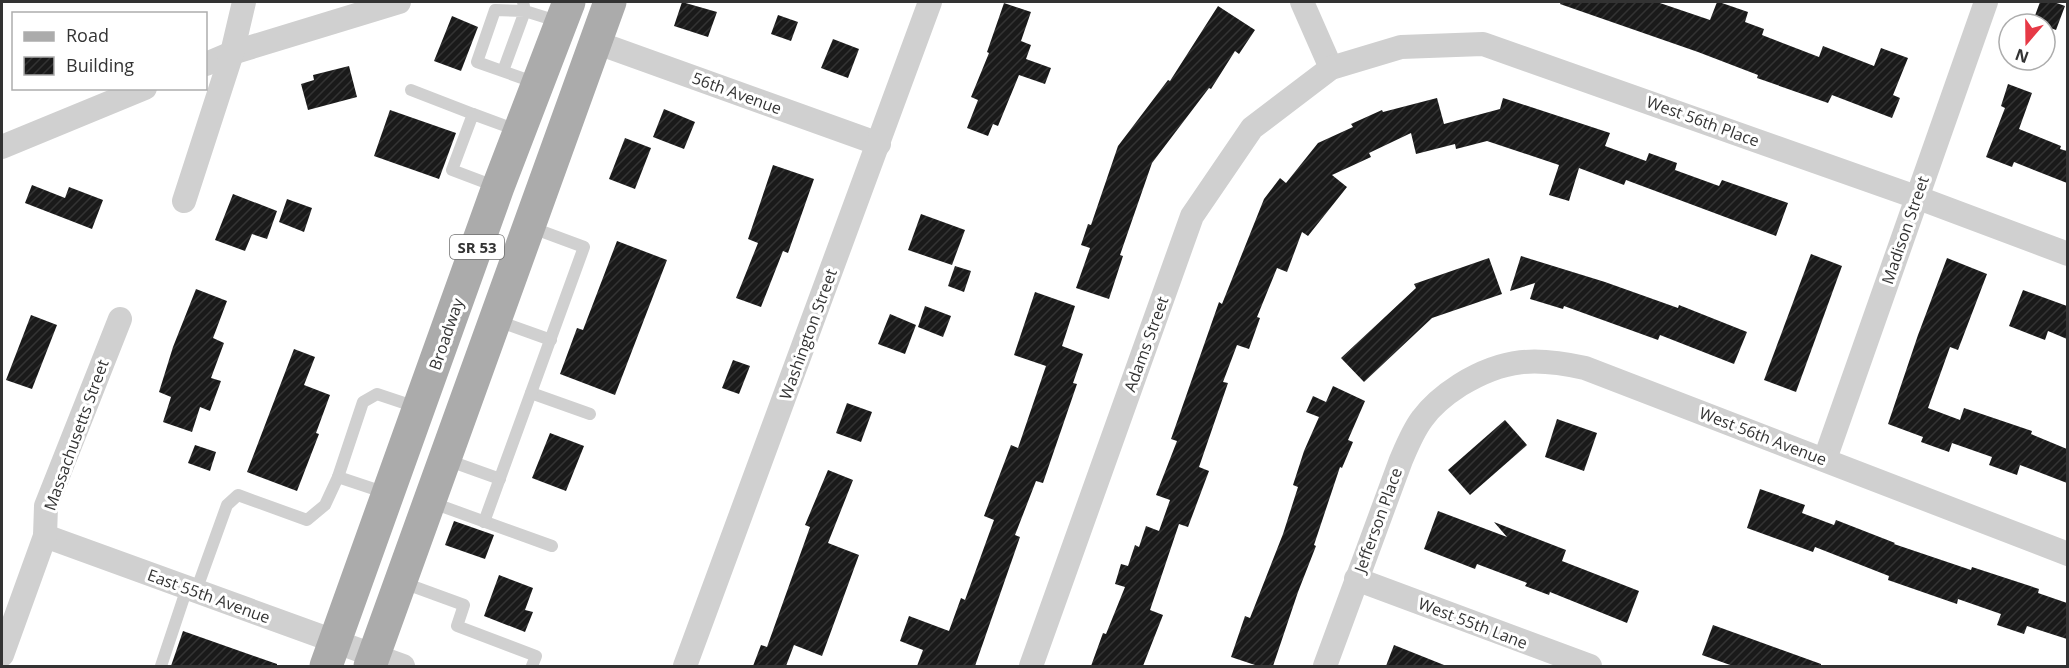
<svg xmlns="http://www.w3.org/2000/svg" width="2069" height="668" font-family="'Open Sans',sans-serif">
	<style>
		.building { fill: url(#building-hatch) }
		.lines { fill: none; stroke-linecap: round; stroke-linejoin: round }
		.service { stroke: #d0d0d0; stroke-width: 12 }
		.minor { stroke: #d0d0d0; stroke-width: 24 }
		.primary { stroke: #ababab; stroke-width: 33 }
		.labels { text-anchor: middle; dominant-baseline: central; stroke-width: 6; stroke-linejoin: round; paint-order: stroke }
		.shield { fill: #fff; stroke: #707070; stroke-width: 1.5 }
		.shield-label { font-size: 15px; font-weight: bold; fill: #333 }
		.street-label { font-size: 16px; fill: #333; stroke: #fff }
	</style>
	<defs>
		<pattern id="building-hatch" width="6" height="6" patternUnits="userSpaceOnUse" patternTransform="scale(1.5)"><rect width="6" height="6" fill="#1a1a1a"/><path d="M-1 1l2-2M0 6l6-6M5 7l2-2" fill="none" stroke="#333"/></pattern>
	</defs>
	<rect width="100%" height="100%" fill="#fff"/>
	<g class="building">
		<path d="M682 2 717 12 708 37 674 26Z"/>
		<path d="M1561 2H1657L1710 20 1717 2H1719L1748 12 1745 22 1764 29 1762 35 1819 57 1823 46 1874 66 1881 48 1908 58 1893 95 1900 98 1892 118 1832 95 1828 103 1757 78 1758 75 1698 52 1560 4Z"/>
		<path d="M2040 2H2054L2065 6 2056 30 2045 26V24L2033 21Z"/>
		<path d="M1004 3 1031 12 1021 41 1031 45 1026 59 1051 68 1045 84 1019 75 998 126 993 124 988 136 967 128 978 100 971 97 989 53 987 52Z"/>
		<path d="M1218 6 1255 30 1239 54 1235 51 1211 89 1209 88 1152 163 1120 255 1123 256 1109 299 1076 288 1090 248 1081 245 1088 224 1091 225 1118 146 1168 80 1170 81Z"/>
		<path d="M778 15 798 22 791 41 771 34Z"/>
		<path d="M452 16 478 27 461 71 434 61Z"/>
		<path d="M833 39 859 49 848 78 821 68Z"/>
		<path d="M349 66 357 97 308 110 301 84 314 80 313 75Z"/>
		<path d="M2008 84 2032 93 2019 129 2061 146 2060 149 2067 151V183L2014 162 2012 167 1986 157 2005 108 2001 106Z"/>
		<path d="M1437 98 1444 124 1500 109 1503 98 1610 133 1605 146 1646 161 1649 153 1677 163 1675 170 1719 186 1722 180 1788 203 1776 236 1626 180 1624 185 1579 168 1569 201 1549 195 1559 165 1487 141 1456 149 1455 144 1416 154 1411 133 1369 153 1371 157 1332 175 1347 187 1308 236 1302 232 1287 272 1277 268 1257 317 1260 318 1249 349 1237 345 1223 382 1228 383 1199 467 1209 471 1188 527 1179 524 1150 610 1163 615 1143 666H1091L1103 633 1106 634 1125 587 1115 584 1121 564 1128 566 1135 545 1139 547 1146 526 1159 531 1170 500 1156 495 1177 441 1171 439 1219 302 1222 304 1264 199 1280 178 1286 183 1318 143 1353 127 1351 124 1382 110 1383 112Z"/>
		<path d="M664 109 695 122 684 149 653 137Z"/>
		<path d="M390 110 456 133 439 179 374 156Z"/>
		<path d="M625 138 651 148 635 189 609 179Z"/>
		<path d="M773 165 814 179 788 253 783 251 761 307 736 298 758 243 748 239Z"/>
		<path d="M32 185 65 198 69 187 103 200 92 229 25 203Z"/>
		<path d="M233 194 277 211 267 239 252 234 245 251 215 240Z"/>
		<path d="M287 199 312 208 304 232 279 222Z"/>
		<path d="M921 214 965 230 952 265 908 250Z"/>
		<path d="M617 241 667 260 615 395 560 374 577 328 583 330Z"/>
		<path d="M1811 254 1842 266 1796 392 1764 380Z"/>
		<path d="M1521 256 1605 282 1678 308 1679 305 1747 332 1734 364 1660 335 1658 340 1564 306 1563 309 1530 299 1535 283 1510 291Z"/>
		<path d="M1489 258 1502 294 1432 318 1364 382 1341 358 1416 288 1414 284Z"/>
		<path d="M1947 258 1987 274 1958 350 1950 347 1928 408 1960 420 1964 408 2032 431 2031 434 2067 449V483L2020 465 2017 475 1989 465 1992 457 1952 443 1949 452 1921 442 1923 437 1888 424 1918 335Z"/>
		<path d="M955 266 971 271 964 292 948 286Z"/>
		<path d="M196 289 227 301 213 338 224 343 211 378 221 381 210 411 200 407 192 432 163 422 171 397 159 392 173 347Z"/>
		<path d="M2023 290 2067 306V339L2048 331 2045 340 2009 326Z"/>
		<path d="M1035 292 1075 306 1062 346 1083 354 1073 383 1077 384 1043 483 1036 481 1015 535 1020 537 975 666H917L923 650 900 641 909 616 949 631 961 598 965 600 994 520 984 516 1011 445 1018 448 1046 366 1014 355Z"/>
		<path d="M925 306 951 316 943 337 918 327Z"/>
		<path d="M890 314 916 325 905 354 878 344Z"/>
		<path d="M31 315 57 325 32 389 6 380Z"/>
		<path d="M294 349 315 357 304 385 330 395 316 433 319 434 297 491 247 472Z"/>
		<path d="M733 360 750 366 739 394 722 388Z"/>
		<path d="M1333 386 1365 401 1348 440 1353 442 1342 468 1340 467 1314 545 1316 546 1298 592 1273 666H1258L1231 657 1245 616 1250 618 1283 534 1298 487 1293 485 1304 451 1319 417 1306 412 1313 396 1326 402Z"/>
		<path d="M847 403 872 412 861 442 836 433Z"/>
		<path d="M1557 419 1597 433 1584 471 1545 457Z"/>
		<path d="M1505 420 1527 445 1470 495 1448 470Z"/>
		<path d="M550 433 584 446 566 491 532 478Z"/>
		<path d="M195 445 216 452 210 471 188 463Z"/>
		<path d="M828 470 853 480 828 543 859 555 822 656 794 645 786 666H753L761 645 767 647 810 527 805 525Z"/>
		<path d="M1760 489 1805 505 1802 513 1834 525 1836 520 1895 543 1894 544 1971 570 1972 567 2039 589 2038 593 2067 603V639L2027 626 2024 634 1997 625 2001 614 1958 599 1957 604 1888 580 1889 576 1815 547 1813 552 1747 528Z"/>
		<path d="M1438 511 1507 537 1494 522 1566 550 1562 561 1639 591 1627 623 1550 592 1549 595 1525 586 1527 583 1477 564 1475 569 1424 549Z"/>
		<path d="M454 521 494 535 485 559 445 545Z"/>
		<path d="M499 575 533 588 525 610 533 612 525 632 484 616Z"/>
		<path d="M1713 625 1821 664V666H1733L1702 655Z"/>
		<path d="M183 631 277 664V666H171Z"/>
		<path d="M1394 645 1444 665V666H1386Z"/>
	</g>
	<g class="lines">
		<g class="service">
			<path d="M523 2 525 11 560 22"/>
			<path d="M503 71 525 11 495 10 477 62 536 83"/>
			<path d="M411 90 473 114"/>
			<path d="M497 187 452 170 473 114 519 131"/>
			<path d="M495 320 551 340"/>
			<path d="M531 393 590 414"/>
			<path d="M447 460 500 479"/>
			<path d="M386 493 338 477 363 402 377 394 419 408"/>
			<path d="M430 502 552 546"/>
			<path d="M484 522 584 247 530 227"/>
			<path d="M401 582 464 605 457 626 536 656 532 666"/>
			<path d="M196 591 227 505 238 495 307 520 325 505 338 477"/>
			<path d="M161 666 187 588"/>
		</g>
		<g class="minor">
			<path d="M1302 2 1331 68"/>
			<path d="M595 42 879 144"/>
			<path d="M206 64 232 53 399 2"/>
			<path d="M2 147 145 88"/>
			<path d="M184 201 232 53 244 2"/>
			<path d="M1825 459 1986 2"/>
			<path d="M45 536 403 666"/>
			<path d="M1356 579 1590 666"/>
			<path d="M2 655 45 536 46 506 120 319"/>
			<path d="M685 666 930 2"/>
			<path d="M1031 666 1192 216 1252 128 1331 68 1401 47 1483 44 1916 197 2068 254"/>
			<path d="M1325 666 1401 460C1407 446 1413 431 1422 419 1432 405 1446 394 1460 385 1504 358 1536 357 1585 368L2068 554"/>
		</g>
		<g class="primary">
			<path d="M326 666 498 187 569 2"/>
			<path d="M370 666 610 2"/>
		</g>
	</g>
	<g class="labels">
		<rect class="shield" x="450" y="235" width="54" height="24" rx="4.5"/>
		<g class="shield-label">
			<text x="477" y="247">SR 53</text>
		</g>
		<g class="street-label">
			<text transform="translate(737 93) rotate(20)">56th Avenue</text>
			<text transform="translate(1703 121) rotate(20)">West 56th Place</text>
			<text transform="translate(1905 230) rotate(-71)">Madison Street</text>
			<text transform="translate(446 334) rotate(-71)">Broadway</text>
			<text transform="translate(808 334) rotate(-70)">Washington Street</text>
			<text transform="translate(1146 344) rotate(-70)">Adams Street</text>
			<text transform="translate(76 435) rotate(-70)">Massachusetts Street</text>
			<text transform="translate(1763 436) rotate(21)">West 56th Avenue</text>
			<text transform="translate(1378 520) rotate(-70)">Jefferson Place</text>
			<text transform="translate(209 596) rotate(20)">East 55th Avenue</text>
			<text transform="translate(1473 623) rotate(21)">West 55th Lane</text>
		</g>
	</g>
	<rect width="2069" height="668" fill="none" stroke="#333333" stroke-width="6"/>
	<rect x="12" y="12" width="195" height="78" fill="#ffffff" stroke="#adadad" stroke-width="1.5"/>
	<rect x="24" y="32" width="30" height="9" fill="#ababab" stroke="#adadad" stroke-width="1.5"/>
	<text x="66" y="42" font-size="18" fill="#333333">Road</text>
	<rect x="24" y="57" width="30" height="18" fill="url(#building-hatch)" stroke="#adadad" stroke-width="1.5"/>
	<text x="66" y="72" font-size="18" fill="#333333">Building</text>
	<g transform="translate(2027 42) rotate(200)"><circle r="28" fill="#ffffff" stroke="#adadad" stroke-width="1.5"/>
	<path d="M0-4.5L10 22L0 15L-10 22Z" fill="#e63946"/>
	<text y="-9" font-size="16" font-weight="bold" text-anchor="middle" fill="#333333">N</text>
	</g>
</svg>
